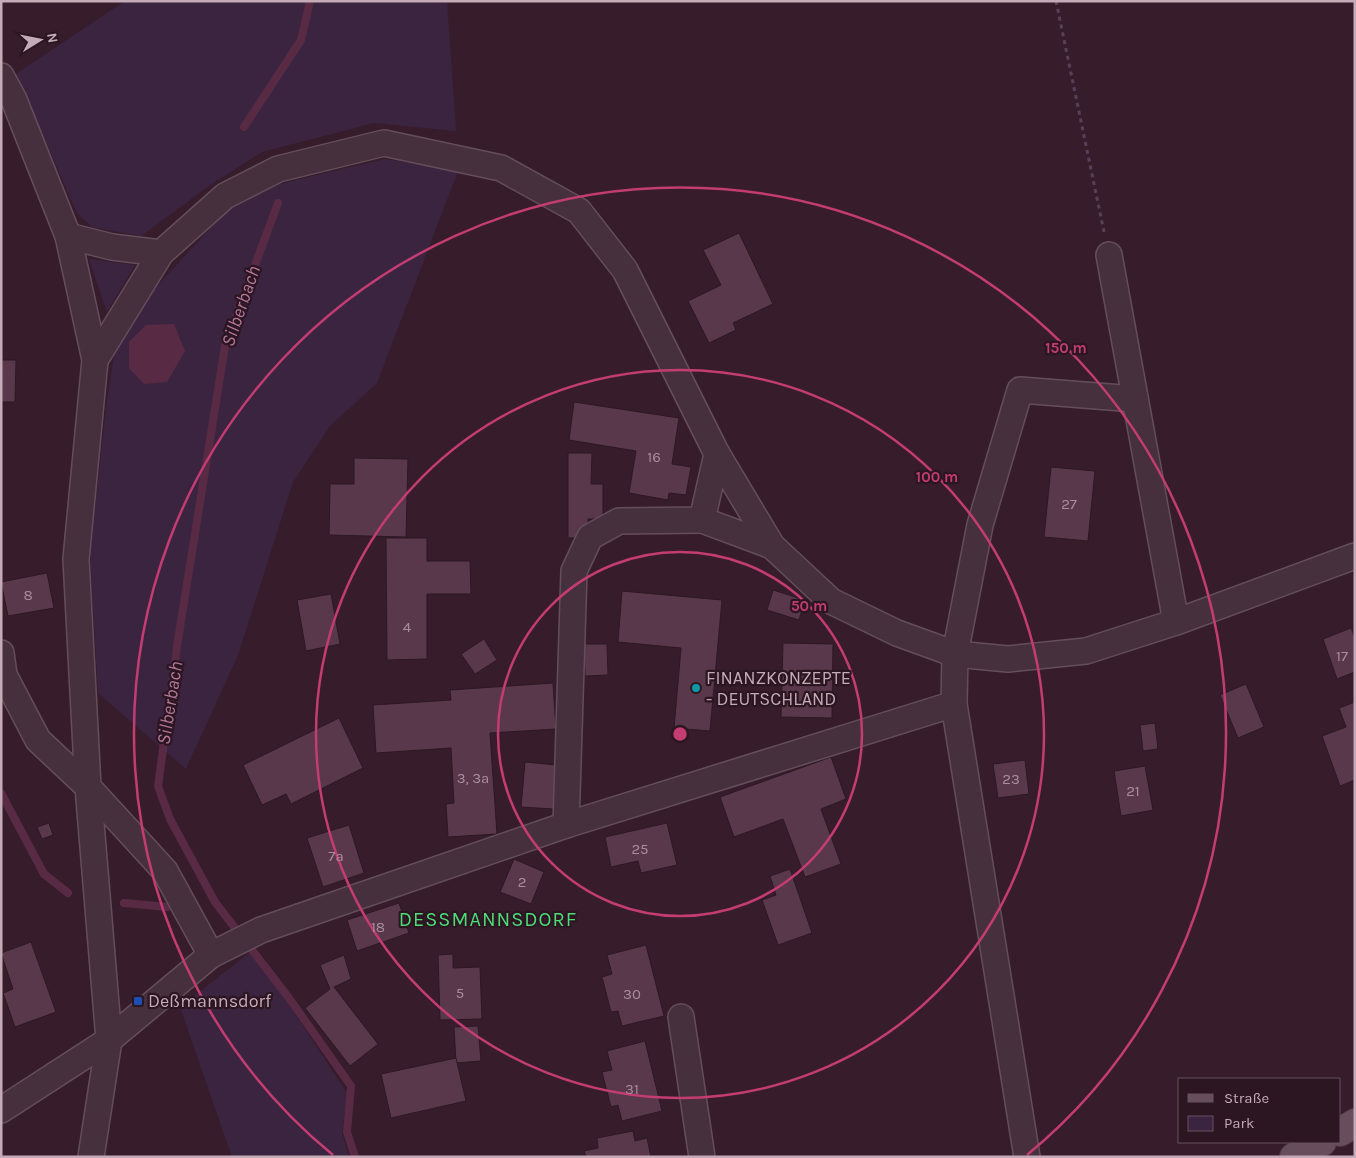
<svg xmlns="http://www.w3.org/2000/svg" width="1356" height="1158" font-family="Karla,sans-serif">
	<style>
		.green { fill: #3b2440 }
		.water { fill: #592a44 }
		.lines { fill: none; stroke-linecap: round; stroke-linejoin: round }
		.stream { stroke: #592a44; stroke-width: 8 }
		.building { fill: #58384a; stroke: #2d1824 }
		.minor-casing { stroke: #654e5b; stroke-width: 28 }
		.major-casing { stroke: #503a46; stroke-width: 30 }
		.path { stroke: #584058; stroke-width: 3; stroke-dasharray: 4 4; stroke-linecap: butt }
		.minor { stroke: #47303d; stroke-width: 25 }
		.major { stroke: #684e5c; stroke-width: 28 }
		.ring { fill: none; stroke: #c33c72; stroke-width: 2.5 }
		.culture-dot { fill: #0f9aa8; stroke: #2b1622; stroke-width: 2 }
		.transit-dot { fill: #1a4fb4; stroke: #2b1622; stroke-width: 2 }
		.labels { text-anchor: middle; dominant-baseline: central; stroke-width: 4.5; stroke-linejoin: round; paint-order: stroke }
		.number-label { font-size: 15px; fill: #aa8e9c }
		.poi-label { font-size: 18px; fill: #c5aab8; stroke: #2b1622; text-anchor: start }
		.water-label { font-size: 19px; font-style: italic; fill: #b57799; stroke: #2b1622 }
		.quarter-label { font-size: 20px; letter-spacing: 1px; fill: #4edc79; stroke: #2b1622 }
		.centre { fill: #c33c72; stroke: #2b1622; stroke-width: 2.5 }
		.ring-label { font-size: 15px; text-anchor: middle; font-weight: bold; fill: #c33c72; stroke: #2b1622; stroke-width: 4.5; stroke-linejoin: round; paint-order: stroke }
	</style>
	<rect width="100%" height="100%" fill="#371d2b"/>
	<g class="green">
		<path d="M125 1H447L456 131 374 123 262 152 206 188 141 236 92 227 77 213 16 74Z"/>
		<path d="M385 159 458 171 377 383 330 426 293 482 238 655 186 769 98 693 90 554 106 409 116 341 137 308 225 212 279 184Z"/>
		<path d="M89 259 135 265 107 312Z"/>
		<path d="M253 950 347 1093 342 1133 349 1157H232L180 1007Z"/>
	</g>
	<path class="water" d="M174 324 185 351 167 382 144 384 129 368V342L146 325Z"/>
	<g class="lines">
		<g class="stream">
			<path d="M244 127 301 40 310 1"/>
			<path d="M278 203 225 346 178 640 158 786 170 819 215 902 289 998 351 1086 347 1132 355 1157"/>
			<path d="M1 793 44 874 68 893"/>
			<path d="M124 903 167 907"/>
		</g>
	</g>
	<g class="building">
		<path d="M739 233 773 304 733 323 736 330 709 343 688 301 721 285 703 250Z"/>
		<path d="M1 360H16L15 402H1Z"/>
		<path d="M574 402 679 418 672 464 691 467 686 495 669 493 668 500 629 493 636 451 569 440Z"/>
		<path d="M568 453H592L591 484H603V519H588V538H568Z"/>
		<path d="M354 458 408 459 406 537 329 535 330 484H354Z"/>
		<path d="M1051 467 1095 471 1088 541 1044 537Z"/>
		<path d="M386 538H427V561H470L471 594H427V659L387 660Z"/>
		<path d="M47 573 54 608 8 616 1 582Z"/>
		<path d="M773 590 805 600 799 620 767 610Z"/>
		<path d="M622 591 722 600 710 731 674 728 681 648 618 642Z"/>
		<path d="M331 594 340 644 306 651 297 600Z"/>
		<path d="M1351 628 1355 638V672L1337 679 1323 639Z"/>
		<path d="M484 639 497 660 475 674 461 654Z"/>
		<path d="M783 643 833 644 832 718 781 717Z"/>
		<path d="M584 644H607L608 675 585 676Z"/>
		<path d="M553 683 556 729 490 733 497 834 448 837 446 804 454 803 451 748 376 753 373 705 451 700 450 690Z"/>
		<path d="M1246 684 1264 727 1238 738 1220 695Z"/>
		<path d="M1355 702V780L1340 786 1322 736 1346 727 1339 708Z"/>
		<path d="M339 718 363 768 291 804 286 794 262 805 243 765Z"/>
		<path d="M1155 723 1158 749 1143 751 1140 725Z"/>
		<path d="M831 757 846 799 821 809 841 864 805 877 783 819 734 837 720 797Z"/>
		<path d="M1025 760 1029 794 998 798 993 764Z"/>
		<path d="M525 762 557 765 554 809 521 807Z"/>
		<path d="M1145 766 1153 810 1121 816 1114 771Z"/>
		<path d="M49 823 53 835 42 839 37 827Z"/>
		<path d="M667 823 677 865 641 873 638 861 611 867 605 837Z"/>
		<path d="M349 825 364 873 323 887 307 838Z"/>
		<path d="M514 859 544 872 531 904 500 892Z"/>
		<path d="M790 869 812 933 778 945 762 900 776 895 770 876Z"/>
		<path d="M399 903 409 933 357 951 347 920Z"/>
		<path d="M31 942 56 1012 15 1027 3 993 13 989 1 953Z"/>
		<path d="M646 945 664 1016 622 1026 618 1011 611 1012 602 977 612 974 607 955Z"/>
		<path d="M453 954V968L480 967 482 1019 440 1020 438 955Z"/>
		<path d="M344 955 351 979 334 987 378 1044 350 1066 305 1008 330 989 320 965Z"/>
		<path d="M478 1026 481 1061 456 1063 454 1027Z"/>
		<path d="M645 1041 662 1111 622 1121 618 1105 611 1107 602 1072 612 1070 607 1051Z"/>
		<path d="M456 1058 466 1101 391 1118 381 1074Z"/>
		<path d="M633 1131 635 1141 647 1138 651 1157H586L584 1151 598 1148 597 1138Z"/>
	</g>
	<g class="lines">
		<g class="minor-casing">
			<g id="minor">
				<path d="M1 76 14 100 68 236 95 360 76 559 88 787 109 1040 91 1157"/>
				<path d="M68 236 112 247 161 253"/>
				<path d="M1109 255 1176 622"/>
				<path d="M95 360 161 253 225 196 278 169 384 143 501 168 579 211 625 270 717 454 772 546 831 601 897 633 955 654 1008 659 1086 651 1176 622 1355 556"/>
				<path d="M702 520 772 546"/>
				<path d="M1 653 4 675 38 740 88 787 165 871 211 955"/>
				<path d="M566 825 574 571 590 537 619 521 702 520 717 454"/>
				<path d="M681 1017 702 1157"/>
				<path d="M1 1110 109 1040 211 955 261 930 566 825 954 704"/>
				<path d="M1027 1157 954 704 955 654 980 525 1020 390 1135 399"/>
			</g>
		</g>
		<g class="major-casing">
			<g id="major">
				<path d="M1340 1132 1355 1123"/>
				<path d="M1294 1157 1322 1142"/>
			</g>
		</g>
		<path class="path" d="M1056 1 1104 232"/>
		<use href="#minor" class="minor"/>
		<use href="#major" class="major"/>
	</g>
	<g class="ring">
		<circle cx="680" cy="734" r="182"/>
		<circle cx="680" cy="734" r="364"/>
		<path d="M333 1155A546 546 0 1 1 1027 1155"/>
	</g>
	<circle class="culture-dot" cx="696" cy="688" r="5"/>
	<rect class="transit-dot" x="133" y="996" width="10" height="10" rx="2.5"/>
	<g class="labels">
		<g class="number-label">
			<text x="654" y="457">16</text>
			<text x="1069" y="504">27</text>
			<text x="28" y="595">8</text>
			<text x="407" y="627">4</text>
			<text x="1342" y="656">17</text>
			<text x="473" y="778">3, 3a</text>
			<text x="1011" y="779">23</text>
			<text x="1133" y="791">21</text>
			<text x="640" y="849">25</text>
			<text x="336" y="856">7a</text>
			<text x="522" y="882">2</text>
			<text x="378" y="927">18</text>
			<text x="460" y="993">5</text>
			<text x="632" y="994">30</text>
			<text x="632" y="1089">31</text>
		</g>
		<g class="poi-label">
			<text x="706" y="678">FINANZKONZEPTE<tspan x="706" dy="21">- DEUTSCHLAND</tspan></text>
			<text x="148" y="1001">Deßmannsdorf</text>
		</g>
		<g class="water-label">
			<text transform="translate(241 306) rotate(-71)">Silberbach</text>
			<text transform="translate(170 703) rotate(-81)">Silberbach</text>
		</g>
		<g class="quarter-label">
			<text x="488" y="919">DESSMANNSDORF</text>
		</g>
	</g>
	<circle cx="680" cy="734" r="8" class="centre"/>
	<g class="ring-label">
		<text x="1066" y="353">150 m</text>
		<text x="937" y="482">100 m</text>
		<text x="809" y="611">50 m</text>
	</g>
	<rect width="1356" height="1158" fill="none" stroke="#c5aab8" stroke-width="5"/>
	<rect x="1178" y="1078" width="162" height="65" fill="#2b1622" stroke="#69515e"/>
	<rect x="1188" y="1094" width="25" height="8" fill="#684e5c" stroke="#69515e"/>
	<text x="1224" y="1103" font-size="15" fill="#c5aab8">Straße</text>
	<rect x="1188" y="1116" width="25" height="15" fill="#3b2440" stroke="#69515e"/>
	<text x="1224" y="1128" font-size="15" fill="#c5aab8">Park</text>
	<g transform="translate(40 40) rotate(80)" stroke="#2b1622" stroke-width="4" paint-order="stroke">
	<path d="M0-4L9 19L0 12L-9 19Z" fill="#c5aab8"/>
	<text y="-8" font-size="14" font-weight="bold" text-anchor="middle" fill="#c5aab8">N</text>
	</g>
</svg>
